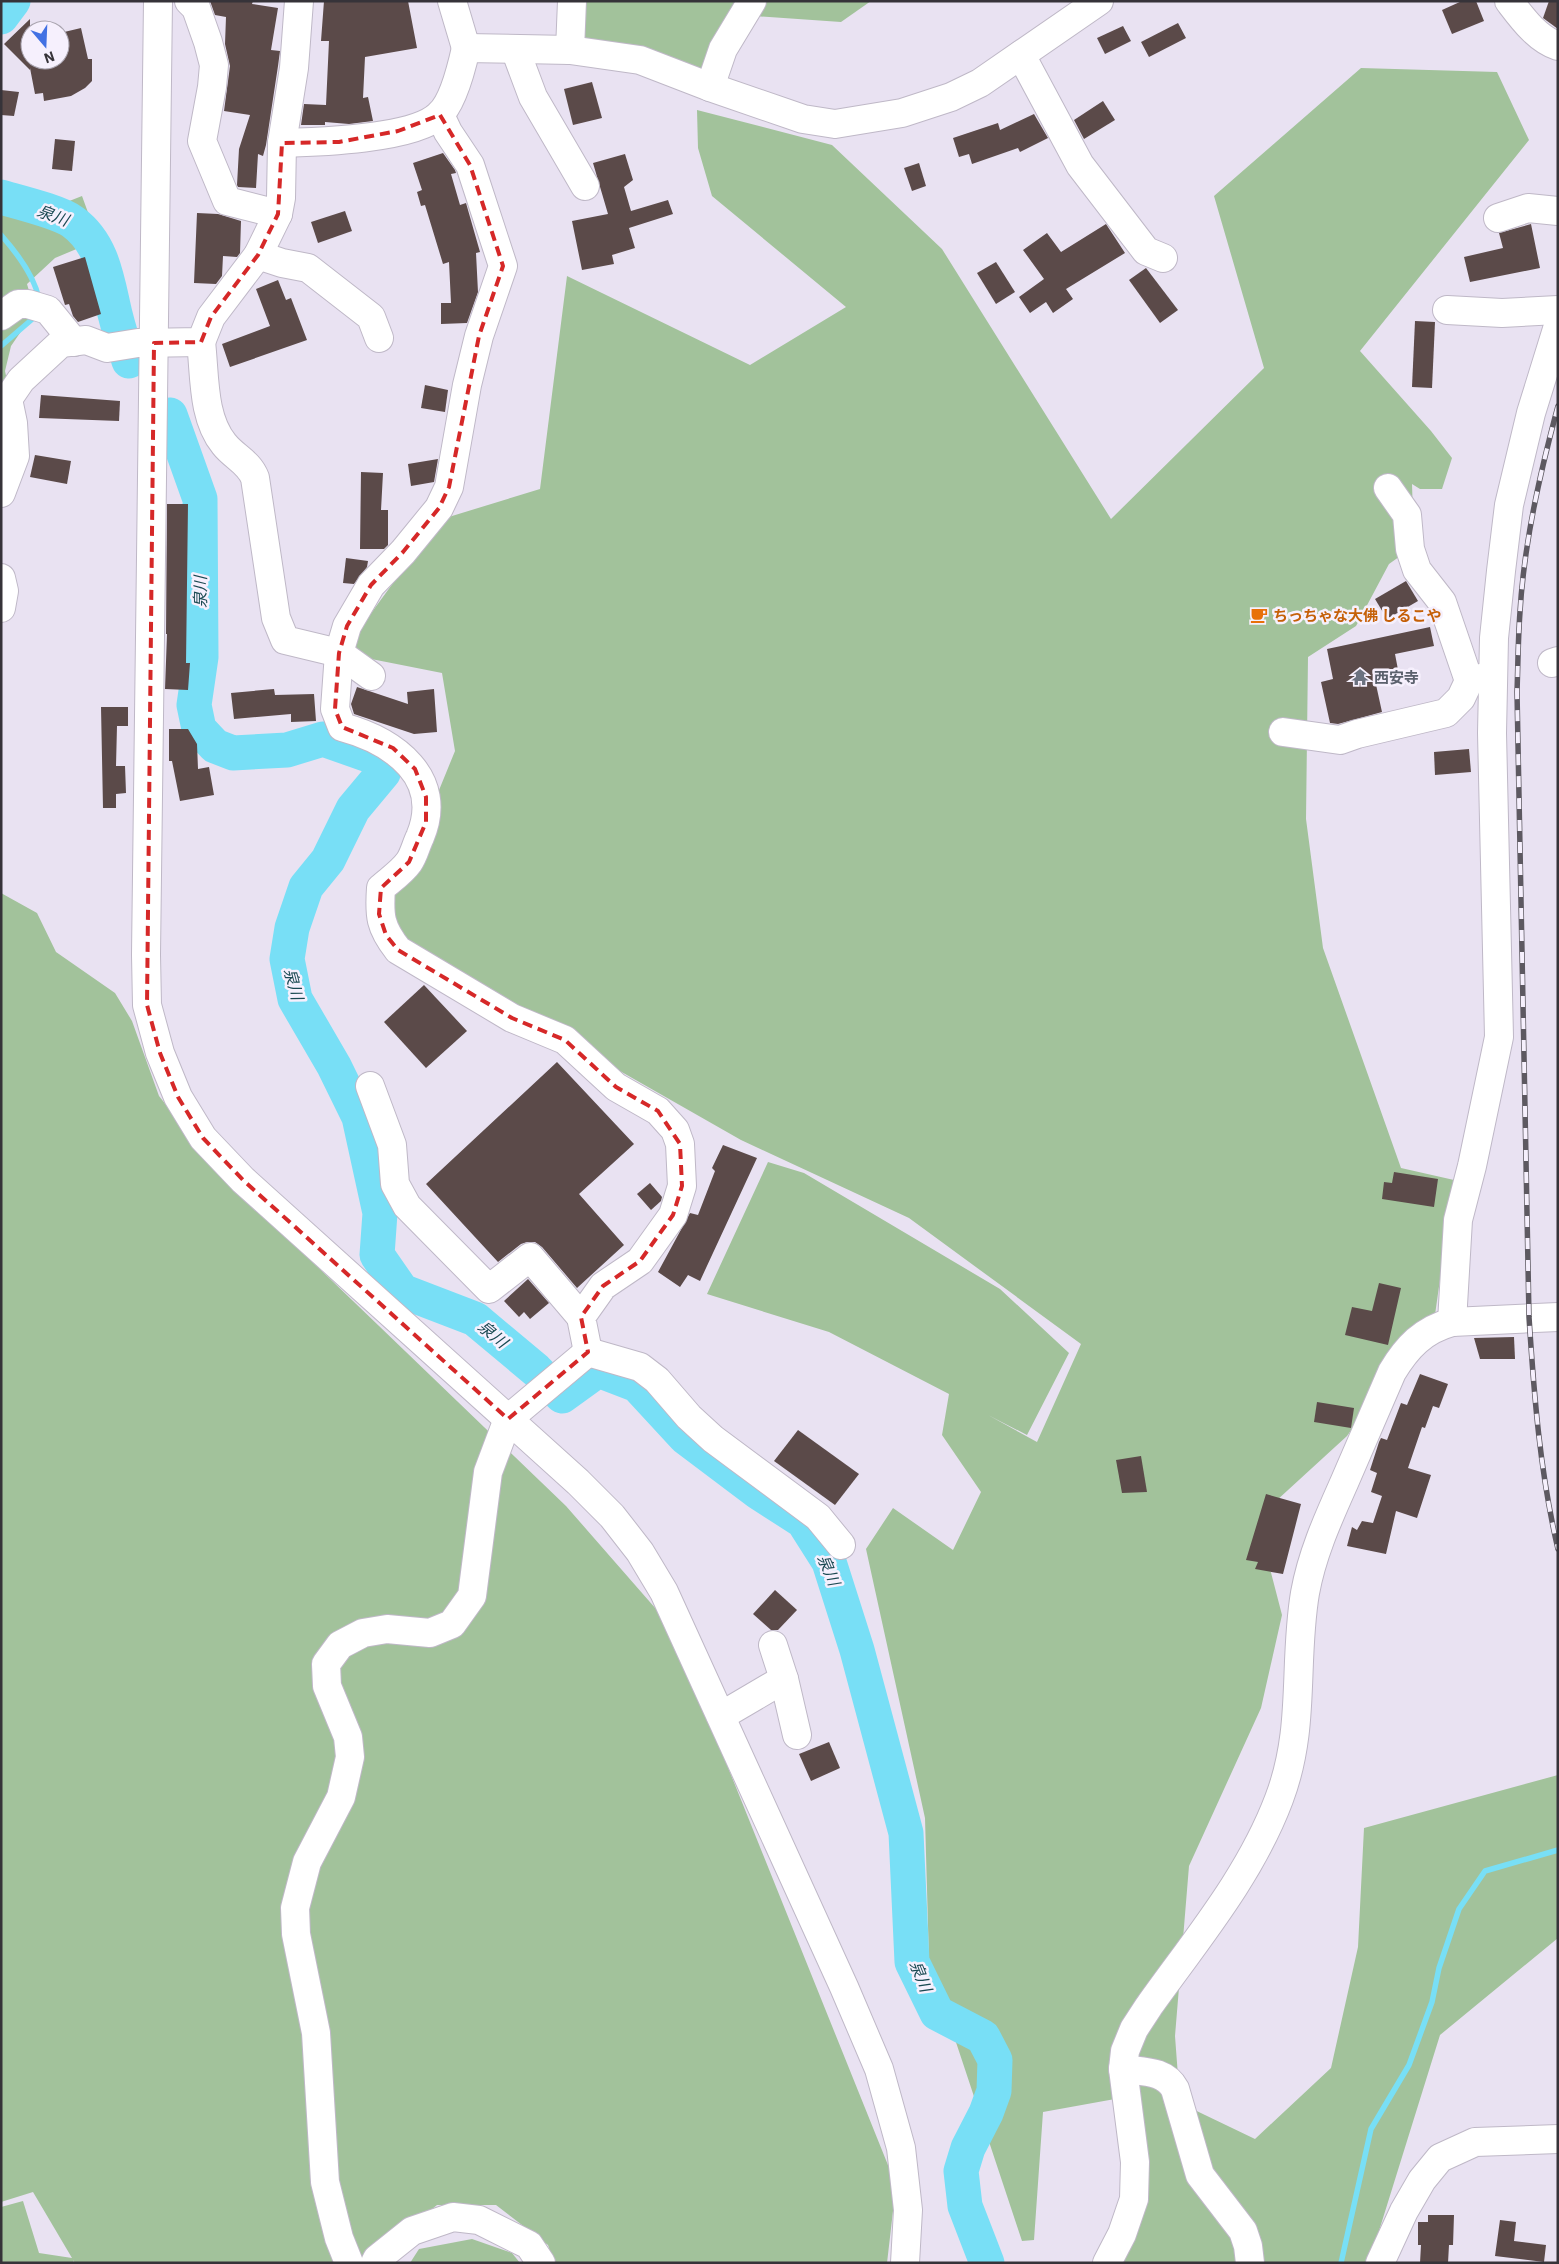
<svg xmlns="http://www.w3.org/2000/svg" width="1559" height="2264" font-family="'IBM Plex Sans','Noto Sans JP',sans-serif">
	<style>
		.green { fill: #a2c29b }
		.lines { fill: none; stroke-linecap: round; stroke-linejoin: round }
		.stream { stroke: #78dff6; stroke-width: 5.5 }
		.river { stroke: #78dff6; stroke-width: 35 }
		.building { fill: #5b4a49 }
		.minor-casing { stroke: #bfb8c7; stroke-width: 30 }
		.minor { stroke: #fff; stroke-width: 28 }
		.rail-casing { stroke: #5d5961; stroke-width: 5.5 }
		.rail { stroke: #f6f0fd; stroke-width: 4; stroke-dasharray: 11; stroke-linecap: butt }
		.marked { fill: none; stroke: #d62828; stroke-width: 4; stroke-dasharray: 10 6; stroke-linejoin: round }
		.labels { text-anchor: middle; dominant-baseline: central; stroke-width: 5; stroke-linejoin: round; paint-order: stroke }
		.food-label { font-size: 15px; font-weight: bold; fill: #c56008; stroke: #f6f0fd; text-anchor: start }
		.worship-label { font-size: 15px; font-weight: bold; fill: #5b616d; stroke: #f6f0fd; text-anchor: start }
		.water-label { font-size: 16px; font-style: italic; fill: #1a4952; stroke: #f6f0fd }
	</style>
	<rect width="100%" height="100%" fill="#e9e2f2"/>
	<g class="green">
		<path d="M574 1H744L711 75 571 43Z"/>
		<path d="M763 1H871L841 22 753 16Z"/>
		<path d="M1361 68 1497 72 1529 140 1360 351 1431 431 1452 458 1442 489H1420L1412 484 1414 549H1410L1389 564 1356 626 1308 657 1306 819 1323 948 1401 1168 1454 1180 1433 1329 1391 1374 1347 1436 1264 1512 1269 1565 1282 1615 1261 1708 1189 1866 1175 2036 1180 2103 1255 2139 1331 2068 1358 1947 1364 1828 1558 1775V1938L1440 2035 1369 2263H1109L1134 2193 1126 2097 1043 2112 1034 2240 1022 2241 929 1961 925 1818 866 1549 893 1508 953 1550 981 1492 942 1435 949 1394 829 1332 707 1294 768 1162 804 1173 1000 1289 1069 1353 1027 1435 988 1415 1037 1442 1081 1344 909 1218 741 1140 390 940 381 888 426 822 455 751 442 673 351 655 345 649 439 520 540 489 567 276 750 365 846 307 712 196 698 148 697 110 832 145 942 249 1111 519 1264 368 1214 196Z"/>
		<path d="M82 196 98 240 55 258 27 284 35 311 11 346 5 371 8 385 1 411V203L44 211Z"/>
		<path d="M1 893 37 913 56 952 115 993 132 1021 159 1096 220 1173 566 1506 656 1609 725 1760 896 2185 887 2263H554L548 2245 496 2205H437L367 2263H75L73 2260 74 2263H1V2207L23 2201 39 2253 72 2258 33 2192 1 2202Z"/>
		<path d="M472 2239 512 2253 520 2263H410L419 2249Z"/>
	</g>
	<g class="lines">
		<g class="stream">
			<path d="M1 235C17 253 34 275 39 299"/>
			<path d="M1 346 37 315"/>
			<path d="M1341 2263 1371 2129 1409 2065 1432 2002 1439 1968 1459 1909 1485 1871 1558 1850"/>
		</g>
		<g class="river">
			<path d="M1 17 13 1"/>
			<path d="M1 197C18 202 60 212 73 222 103 244 107 280 115 314 119 330 124 346 129 361"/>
			<path d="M170 415 200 499 201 657 194 705 199 729 215 746 233 753 287 750 323 739 377 758 383 773 353 809 328 860 306 887 292 928 287 959 295 999 334 1066 359 1117 380 1213 377 1255 402 1291 475 1319 536 1370 562 1396 598 1370 637 1385 685 1437 758 1492 803 1521 829 1562 857 1650 906 1833 912 1962 937 2013 983 2037 995 2060 994 2091 986 2113 968 2148 961 2171 965 2206 987 2263"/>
		</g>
	</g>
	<g class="building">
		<path d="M210 1H253L252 4 278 8 271 50 280 51 278 66 266 145 263 156 258 154 256 188 238 187 237 185 239 149 250 115 224 111 230 66 225 44 226 17 215 15Z"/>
		<path d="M324 1H408L417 48 365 57 363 98 368 97 373 121 349 124 325 122V125H301L304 104 326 105 329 41H321Z"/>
		<path d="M1462 1H1476L1484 21 1452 34 1442 10Z"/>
		<path d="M1549 1H1558V29L1543 18Z"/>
		<path d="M30 19V60L60 61V33L81 28 88 59H92V81L85 88 71 96 44 101 43 93 35 94 30 68V70L4 44Z"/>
		<path d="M1178 23 1186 38 1149 57 1141 42Z"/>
		<path d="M1123 26 1131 41 1105 54 1097 38Z"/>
		<path d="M592 82 602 118 573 125 564 89Z"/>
		<path d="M1 90 19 92 14 116 1 115Z"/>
		<path d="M1103 101 1115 120 1084 139 1074 120Z"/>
		<path d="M1034 114 1048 138 1020 152 1018 148 972 164 969 154 959 157 953 138 998 123 1000 130Z"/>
		<path d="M55 139 75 141 72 171 52 169Z"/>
		<path d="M443 153 455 170 456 173 451 174 460 205 466 203 480 252 476 253 478 292 467 323 441 324V303H451L449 262 443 264 425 205 421 206 417 192 422 190 413 163Z"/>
		<path d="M625 154 633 180 624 187 631 211 668 200 673 214 629 228 635 248 612 255 614 264 582 270 572 221 608 214 593 163Z"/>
		<path d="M919 163 926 186 912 191 904 168Z"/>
		<path d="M345 211 352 231 318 243 311 222Z"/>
		<path d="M197 213 218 214 241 221 240 253 237 257 223 256 222 276 216 284 194 283Z"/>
		<path d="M1106 224 1125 253 1066 289 1073 299 1053 313 1046 302 1030 313 1019 297 1044 279 1023 250 1047 233 1061 252Z"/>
		<path d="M1531 224 1540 268 1470 282 1464 257 1503 248 1499 233Z"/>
		<path d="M85 257 101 314 78 322 73 316 69 304 65 305 53 267Z"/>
		<path d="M996 262 1015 292 996 304 977 273Z"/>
		<path d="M1146 268 1178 310 1160 323 1129 280Z"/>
		<path d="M278 280 286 300 291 298 307 340 230 367 222 344 270 326 256 289Z"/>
		<path d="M1415 321 1435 322 1432 388 1412 387Z"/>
		<path d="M425 385 448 390 445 412 421 408Z"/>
		<path d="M41 395 120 401 119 421 39 418Z"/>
		<path d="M35 455 71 461 67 484 30 477Z"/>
		<path d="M438 459 434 482 411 486 408 464Z"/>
		<path d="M361 472 383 473 381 510H388V545L384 549H360Z"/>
		<path d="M167 504H188L186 663H190L188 690 165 689 167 634H166Z"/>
		<path d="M346 558 368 561 367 567 354 584 343 583Z"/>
		<path d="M1406 581 1418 601 1387 619 1375 599Z"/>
		<path d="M1430 627 1434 646 1395 654 1399 675 1375 680 1382 712 1338 724 1330 723 1321 682 1333 679 1327 649Z"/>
		<path d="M357 687 408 704 407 692 434 689 437 732 414 734 354 714 351 704Z"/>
		<path d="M274 689 275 695 314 694 316 721 291 722V714L234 719 231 693Z"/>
		<path d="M101 707H128V726H117L116 766H125L126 793 116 794V808H103Z"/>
		<path d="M169 729H188L197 744 198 769 209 767 214 795 180 801 172 761H169Z"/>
		<path d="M1469 749 1471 772 1435 775 1434 752Z"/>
		<path d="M424 985 467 1031 426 1068 384 1022Z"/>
		<path d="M557 1062 634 1144 579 1194 624 1245 577 1288 542 1247 535 1242H527L521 1244 498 1262 426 1184Z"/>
		<path d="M723 1145 757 1158 700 1281 688 1275 680 1287 658 1272 690 1213 698 1215 715 1171 712 1168Z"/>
		<path d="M1394 1172 1438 1179 1434 1207 1382 1199 1384 1182 1392 1183Z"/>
		<path d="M650 1183 662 1197 661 1201 651 1210 637 1194Z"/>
		<path d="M528 1279 549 1303 530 1319 524 1312 519 1317 504 1301Z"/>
		<path d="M1379 1283 1401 1288 1388 1345 1345 1335 1352 1307 1372 1311Z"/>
		<path d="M1514 1337 1515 1359H1480L1474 1338Z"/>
		<path d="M1420 1374 1448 1384 1439 1408 1433 1406 1425 1428 1422 1427 1408 1468 1431 1475 1417 1518 1396 1511 1386 1554 1347 1546 1352 1527 1357 1530 1362 1521 1373 1523 1382 1496 1371 1492 1377 1473 1370 1470 1379 1442 1381 1438 1387 1440 1401 1403 1407 1405Z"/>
		<path d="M1317 1402 1354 1408 1351 1428 1314 1422Z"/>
		<path d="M798 1430 859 1474 835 1505 774 1461Z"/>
		<path d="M1141 1456 1147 1492 1122 1493 1116 1460Z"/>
		<path d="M1266 1494 1301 1504 1283 1574 1255 1569 1258 1562 1246 1560Z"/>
		<path d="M775 1590 797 1610 778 1630H771L753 1614Z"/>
		<path d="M829 1742 840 1768 811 1781 799 1754Z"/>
		<path d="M1428 2215H1454L1453 2245H1449L1448 2263H1420L1421 2245H1418V2222H1428Z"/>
		<path d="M1500 2220 1516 2222 1514 2241 1546 2245 1544 2262 1495 2256Z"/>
	</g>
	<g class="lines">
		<g class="minor-casing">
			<g id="minor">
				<path d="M158 1 146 955 147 1005 160 1053 178 1097 203 1138 243 1180 578 1482 612 1516 640 1552 664 1592 844 1987 879 2069 901 2148 908 2210 905 2263"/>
				<path d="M189 1 196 8 208 42 214 65 212 87 202 141 227 201 278 214"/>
				<path d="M452 1 466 48"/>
				<path d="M1509 1C1522 18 1537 39 1558 46"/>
				<path d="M515 49 533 97 585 186"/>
				<path d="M570 50 572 1"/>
				<path d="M1021 55 1080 165 1146 251 1163 258"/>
				<path d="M710 87 723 49 752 1"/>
				<path d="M440 115 448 132 470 165 503 266 479 336 467 385 449 487 439 508 403 552 371 585 347 626 339 653 335 709 342 727C394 741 445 778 420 837 416 845 414 855 409 862 402 872 390 880 381 888 379 916 380 927 398 950L512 1018 565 1040 616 1087 658 1111 675 1130 680 1144 682 1186 673 1215 640 1261 603 1286 581 1317 588 1352"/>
				<path d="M282 143C317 142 414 139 439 115 453 103 462 66 466 48L570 50 640 60 710 87 803 119 835 124 902 113 951 97 980 83 1099 1"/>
				<path d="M1498 218 1528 208 1558 211"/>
				<path d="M258 255 282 263 308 268 371 317 379 338"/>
				<path d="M1447 310 1502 313 1558 310"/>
				<path d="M1 316 18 304H28L48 310 74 342"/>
				<path d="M201 342C205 375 202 417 224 444 234 457 249 462 255 478L276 618 285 640 339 653 371 676"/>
				<path d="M1388 488 1407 515 1410 549 1417 570 1442 602 1469 681"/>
				<path d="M1 493 15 456 13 423 8 399 21 380 61 343 86 340 107 348 138 343 201 342 211 317 258 255 278 214 281 198 282 143 294 68 299 1"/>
				<path d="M1 578 4 591 1 608"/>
				<path d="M1552 663 1558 661"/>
				<path d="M1283 732 1340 740 1357 734 1446 713 1461 698 1469 681 1493 675"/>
				<path d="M370 1086 392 1145 395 1184 407 1206 489 1289 530 1257 581 1317"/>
				<path d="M1452 1322 1458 1220 1472 1166 1499 1037 1492 733 1494 638 1501 571 1509 505 1531 413 1558 326"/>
				<path d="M588 1352 640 1367 657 1380 689 1417 713 1439 818 1517 841 1545"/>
				<path d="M773 1645 784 1679 797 1735"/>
				<path d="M721 1716 784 1679"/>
				<path d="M1123 2069C1143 2072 1165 2070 1175 2089L1200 2175 1243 2231 1248 2246 1250 2263"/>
				<path d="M349 2263 339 2238 325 2182 316 2033 296 1934 295 1908 307 1862 341 1797 350 1757 348 1737 327 1686 326 1664 340 1645 363 1633 387 1629 430 1633 452 1624 472 1596 488 1472 508 1419 588 1352"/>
				<path d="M375 2263 377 2259 412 2231 453 2217 479 2220 529 2245 541 2263"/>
				<path d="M1107 2263 1122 2234 1134 2199 1135 2162 1123 2069 1125 2051 1134 2029 1149 2006C1196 1940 1250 1876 1279 1799 1306 1728 1293 1664 1305 1593 1312 1554 1328 1519 1344 1483 1360 1446 1376 1409 1392 1372 1407 1347 1423 1330 1452 1322L1558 1317"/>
				<path d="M1380 2263 1404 2211 1422 2180 1440 2158 1475 2142 1558 2139"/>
			</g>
		</g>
		<use href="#minor" class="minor"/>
		<g class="rail-casing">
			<path id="rail" d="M1558 406C1540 473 1524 543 1520 612 1518 639 1518 665 1517 692L1529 1317C1534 1395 1540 1473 1558 1549"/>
		</g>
		<use href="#rail" class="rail"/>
	</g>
	<path class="marked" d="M440 115 470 165 503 266 479 336 449 487 439 508 403 552 371 585 347 626 339 653 335 709 342 727 393 748 415 769 426 797V822L409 862 381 888 379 914 386 935 398 950 512 1018 565 1040 616 1087 658 1111 680 1144 682 1186 673 1215 640 1261 603 1286 581 1317 588 1352 508 1419 243 1180 203 1138 178 1097 160 1053 147 1005 154 343 201 342 211 317 258 255 278 214 282 143 339 142 398 131Z"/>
	<defs>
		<g id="cafe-bare" transform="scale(1.35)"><path d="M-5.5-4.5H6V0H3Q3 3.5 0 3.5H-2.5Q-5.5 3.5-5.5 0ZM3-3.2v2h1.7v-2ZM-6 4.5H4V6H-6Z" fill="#e8710a" stroke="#f6f0fd" stroke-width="2.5" paint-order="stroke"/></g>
		<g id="temple-bare" transform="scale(1.35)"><path d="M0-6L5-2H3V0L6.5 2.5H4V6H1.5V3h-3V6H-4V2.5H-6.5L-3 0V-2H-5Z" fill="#6b7280" stroke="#f6f0fd" stroke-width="2.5" paint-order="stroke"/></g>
	</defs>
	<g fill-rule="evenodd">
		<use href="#cafe-bare" x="1259" y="615"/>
		<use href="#temple-bare" x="1360" y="677"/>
	</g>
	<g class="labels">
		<g class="food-label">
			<text x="1273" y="615">ちっちゃな大佛 しるこや</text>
		</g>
		<g class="worship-label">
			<text x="1374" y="677">西安寺</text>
		</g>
		<g class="water-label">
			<text transform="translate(53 215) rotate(20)">泉川</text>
			<text transform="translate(200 592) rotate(-90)">泉川</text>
			<text transform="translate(294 984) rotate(75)">泉川</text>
			<text transform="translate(493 1334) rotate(39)">泉川</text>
			<text transform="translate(829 1570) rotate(67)">泉川</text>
			<text transform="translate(921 1976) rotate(68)">泉川</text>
		</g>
	</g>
	<rect width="1559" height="2264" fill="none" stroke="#363339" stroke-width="5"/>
	<g transform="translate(45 45) rotate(161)"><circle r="24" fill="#f6f0fd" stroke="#a9a4af"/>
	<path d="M0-4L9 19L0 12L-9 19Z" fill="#4271e3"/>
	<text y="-8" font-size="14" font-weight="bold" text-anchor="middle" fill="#363339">N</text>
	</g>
</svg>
